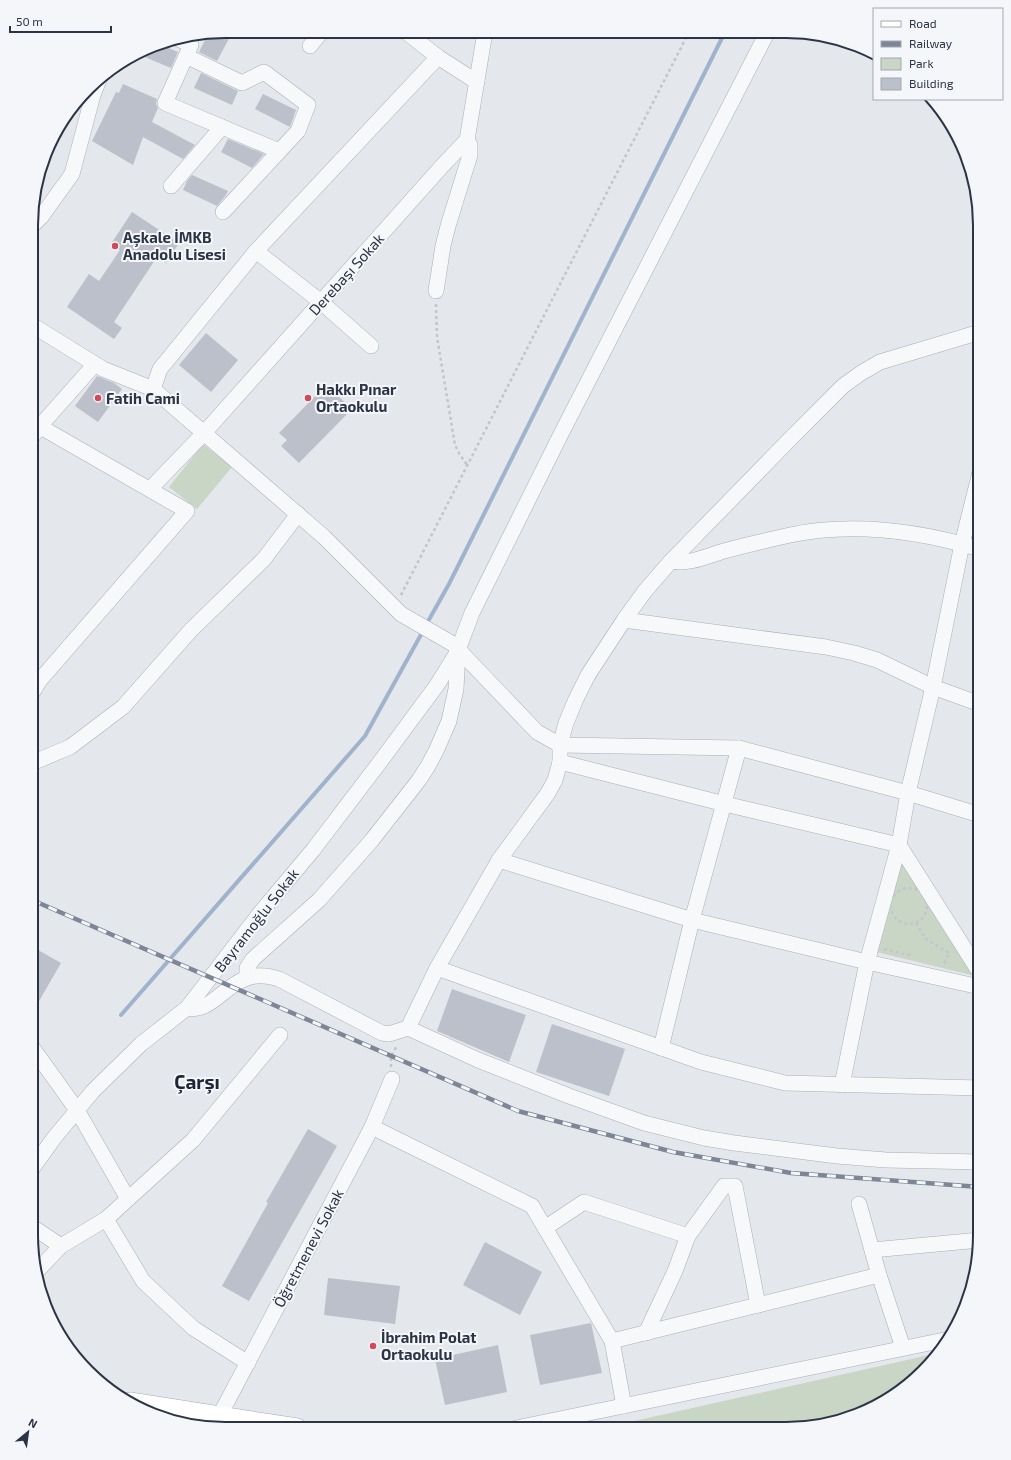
<svg xmlns="http://www.w3.org/2000/svg" width="1011" height="1460" font-family="'Exo 2',sans-serif">
	<style>
		.green { fill: #c9d6c5 }
		.lines { fill: none; stroke-linecap: round; stroke-linejoin: round }
		.stream { stroke: #9fb4cc; stroke-width: 4 }
		.building { fill: #bbc0ca }
		.minor-casing { stroke: #a9aeb7; stroke-width: 16 }
		.major-casing { stroke: #a3abb8; stroke-width: 20 }
		.path { stroke: #c2c5cb; stroke-width: 2.5; stroke-dasharray: 3 3; stroke-linecap: butt }
		.minor { stroke: #f7f8fa; stroke-width: 15 }
		.major { stroke: #fff; stroke-width: 19 }
		.rail-casing { stroke: #7d8696; stroke-width: 4.5 }
		.rail { stroke: #f4f6f9; stroke-width: 3; stroke-dasharray: 9; stroke-linecap: butt }
		.poi-dot { fill: #d1495b; stroke: #f4f6f9; stroke-width: 1.5 }
		.labels { text-anchor: middle; dominant-baseline: central; stroke-width: 4; stroke-linejoin: round; paint-order: stroke }
		.poi-label { font-size: 15px; font-weight: bold; fill: #2b3445; stroke: #f4f6f9; text-anchor: start }
		.street-label { font-size: 15px; fill: #2b3445; stroke: #f4f6f9 }
		.district-label { font-size: 19px; font-weight: bold; fill: #1d2536; stroke: #f4f6f9 }
		.rim { fill: none; stroke: #2b3445; stroke-width: 2 }
	</style>
	<rect width="100%" height="100%" fill="#e4e7ec"/>
	<g class="green">
		<path d="M203 444 232 467 197 509 169 487Z"/>
		<path d="M906 862 973 970 971 975 876 952 900 864Z"/>
		<path d="M938 1353 914 1381 872 1409 786 1429 603 1428Z"/>
	</g>
	<g class="lines">
		<g class="stream">
			<path d="M426 625 449 584 725 32"/>
			<path d="M121 1015 365 736 423 631"/>
		</g>
	</g>
	<g class="building">
		<path d="M225 31H233L217 61 199 52 208 34Z"/>
		<path d="M159 44 178 52 171 68 140 55Z"/>
		<path d="M201 73 238 91 232 105 194 88Z"/>
		<path d="M123 84 157 99 156 104 158 108 152 122 195 145 183 159 143 137 133 165 92 141 116 92 119 93Z"/>
		<path d="M263 94 296 110 290 127 255 109Z"/>
		<path d="M228 139 264 154 252 168 221 152Z"/>
		<path d="M192 175 228 191 226 195 217 206 183 190 187 181Z"/>
		<path d="M132 212 179 243 166 263 157 257 114 322 122 328 114 339 67 307 89 274 99 281 120 250 111 244Z"/>
		<path d="M206 333 238 360 211 392 179 365Z"/>
		<path d="M97 376 114 383 122 389 98 422 75 406Z"/>
		<path d="M326 385 352 409 299 463 281 446 287 440 279 433Z"/>
		<path d="M31 946 61 963 31 1015Z"/>
		<path d="M452 989 526 1015 509 1062 437 1031Z"/>
		<path d="M552 1024 625 1049 609 1096 536 1072Z"/>
		<path d="M308 1129 337 1146 249 1301 222 1286 268 1203 266 1202Z"/>
		<path d="M485 1242 542 1272 520 1315 463 1285Z"/>
		<path d="M328 1278 400 1286 395 1324 324 1315Z"/>
		<path d="M591 1323 602 1373 540 1385 530 1335Z"/>
		<path d="M498 1345 507 1392 445 1405 435 1359Z"/>
	</g>
	<g class="lines">
		<g class="minor-casing">
			<g id="minor">
				<path d="M406 32 438 57 477 82"/>
				<path d="M178 39 191 45 165 103 279 151"/>
				<path d="M310 46 322 31"/>
				<path d="M186 56 242 83 264 72 308 105 298 131 223 212"/>
				<path d="M171 186 222 127"/>
				<path d="M33 225 41 217 72 174 93 95 100 77"/>
				<path d="M256 251 321 302 371 346"/>
				<path d="M436 291 443 246 448 226 470 155V145L467 140"/>
				<path d="M32 325 103 369 153 389 324 537 401 614 453 644 537 732 560 745 739 748 908 793 980 815"/>
				<path d="M153 389 160 369 256 251 438 57"/>
				<path d="M32 437 40 426 95 364"/>
				<path d="M150 489 204 433 443 165 467 140 485 32"/>
				<path d="M671 561C689 565 707 556 724 551 746 545 768 540 790 535 852 522 919 531 980 549"/>
				<path d="M624 620 826 647 854 653 877 660 933 687 980 704"/>
				<path d="M32 693 40 680 187 511 32 422"/>
				<path d="M560 762 725 804 899 845 980 973"/>
				<path d="M32 763 70 747 123 707 191 630 264 559 298 514"/>
				<path d="M499 860 692 920 867 962 980 987"/>
				<path d="M437 968 701 1062 785 1083 980 1088"/>
				<path d="M247 978V968L253 959 319 900 372 840 419 780 428 766 436 751 449 721 456 689 458 650 472 613 560 436 767 33"/>
				<path d="M187 1008C219 1015 231 962 279 979L382 1033 389 1034 408 1028 478 1060 569 1096 644 1123 704 1138 734 1143 837 1156 886 1160 980 1162"/>
				<path d="M408 1028 437 968 499 860 548 793 555 780 560 762V745L566 723 576 699 588 675 624 620 645 591 671 561 792 437 843 386 861 373 880 362 980 332"/>
				<path d="M31 1046 77 1110 128 1199"/>
				<path d="M661 1048 692 920 739 748"/>
				<path d="M842 1085 867 962 899 845 908 793 933 687 962 544 980 472"/>
				<path d="M372 1127 532 1206 612 1341 624 1406"/>
				<path d="M31 1170 54 1138 93 1091 141 1044 187 1008 260 913 313 850 380 762 437 685 458 651"/>
				<path d="M859 1204 879 1275 903 1348"/>
				<path d="M106 1219 143 1281 193 1328 248 1363"/>
				<path d="M31 1226 61 1246"/>
				<path d="M545 1228 584 1202 688 1236 724 1186H735L758 1305"/>
				<path d="M872 1250 980 1240"/>
				<path d="M39 1269 61 1246 106 1219 193 1140 280 1035"/>
				<path d="M646 1333 675 1271 688 1236"/>
				<path d="M612 1341 879 1275"/>
				<path d="M220 1415 372 1127 392 1079"/>
				<path d="M193 1425 198 1412"/>
				<path d="M516 1428 949 1339"/>
			</g>
		</g>
		<g class="major-casing">
			<path id="major" d="M130 1402 297 1428"/>
		</g>
		<g class="path">
			<path d="M436 304 437 337 455 445 460 455 468 466"/>
			<path d="M401 595 689 32"/>
			<circle cx="909" cy="906" r="18"/>
			<path d="M916 923 926 939 949 953 944 964H942"/>
			<path d="M884 949 912 956"/>
			<path d="M391 1067V1056L397 1046"/>
		</g>
		<use href="#minor" class="minor"/>
		<use href="#major" class="major"/>
		<g class="rail-casing">
			<path id="rail" d="M32 900 518 1111 673 1152 791 1173 980 1187"/>
		</g>
		<use href="#rail" class="rail"/>
	</g>
	<g class="poi-dot">
		<circle cx="115" cy="246" r="4"/>
		<circle cx="98" cy="398" r="4"/>
		<circle cx="308" cy="398" r="4"/>
		<circle cx="373" cy="1346" r="4"/>
	</g>
	<g class="labels">
		<g class="poi-label">
			<text x="123" y="237">Aşkale İMKB<tspan x="123" dy="17">Anadolu Lisesi</tspan></text>
			<text x="316" y="389">Hakkı Pınar<tspan x="316" dy="17">Ortaokulu</tspan></text>
			<text x="106" y="398">Fatih Cami</text>
			<text x="381" y="1337">İbrahim Polat<tspan x="381" dy="17">Ortaokulu</tspan></text>
		</g>
		<g class="street-label">
			<text transform="translate(346 274) rotate(-48)">Derebaşı Sokak</text>
			<text transform="translate(256 920) rotate(-52)">Bayramoğlu Sokak</text>
			<text transform="translate(308 1248) rotate(-62)">Öğretmenevi Sokak</text>
		</g>
		<g class="district-label">
			<text x="197" y="1081">Çarşı</text>
		</g>
	</g>
	<path d="M0 0H1011V1460H0ZM225 38H786A187 187 0 0 1 973 225V1235A187 187 0 0 1 786 1422H225A187 187 0 0 1 38 1235V225A187 187 0 0 1 225 38Z" fill="#f4f6f9" fill-rule="evenodd"/>
	<path class="rim" d="M225 38H786A187 187 0 0 1 973 225V1235A187 187 0 0 1 786 1422H225A187 187 0 0 1 38 1235V225A187 187 0 0 1 225 38Z"/>
	<rect x="873" y="8" width="130" height="92" fill="#f4f6f9" stroke="#a4a8b1"/>
	<rect x="881" y="21" width="20" height="6" fill="#ffffff" stroke="#a4a8b1"/>
	<text x="909" y="28" font-size="12" fill="#2b3445">Road</text>
	<rect x="881" y="41" width="20" height="6" fill="#7d8696" stroke="#a4a8b1"/>
	<text x="909" y="48" font-size="12" fill="#2b3445">Railway</text>
	<rect x="881" y="58" width="20" height="12" fill="#c9d6c5" stroke="#a4a8b1"/>
	<text x="909" y="68" font-size="12" fill="#2b3445">Park</text>
	<rect x="881" y="78" width="20" height="12" fill="#bbc0ca" stroke="#a4a8b1"/>
	<text x="909" y="88" font-size="12" fill="#2b3445">Building</text>
	<g transform="translate(28 1432) rotate(29)" stroke="#f4f6f9" stroke-width="3" paint-order="stroke">
	<path d="M0-3L7 15L0 10L-7 15Z" fill="#2b3445"/>
	<text y="-6" font-size="11" font-weight="bold" text-anchor="middle" fill="#2b3445">N</text>
	</g>
	<path d="M10 26v6h101v-6" fill="none" stroke="#2b3445" stroke-width="2"/>
	<text x="16" y="26" font-size="12" fill="#2b3445" stroke="#f4f6f9" stroke-width="3" paint-order="stroke">50 m</text>
</svg>
